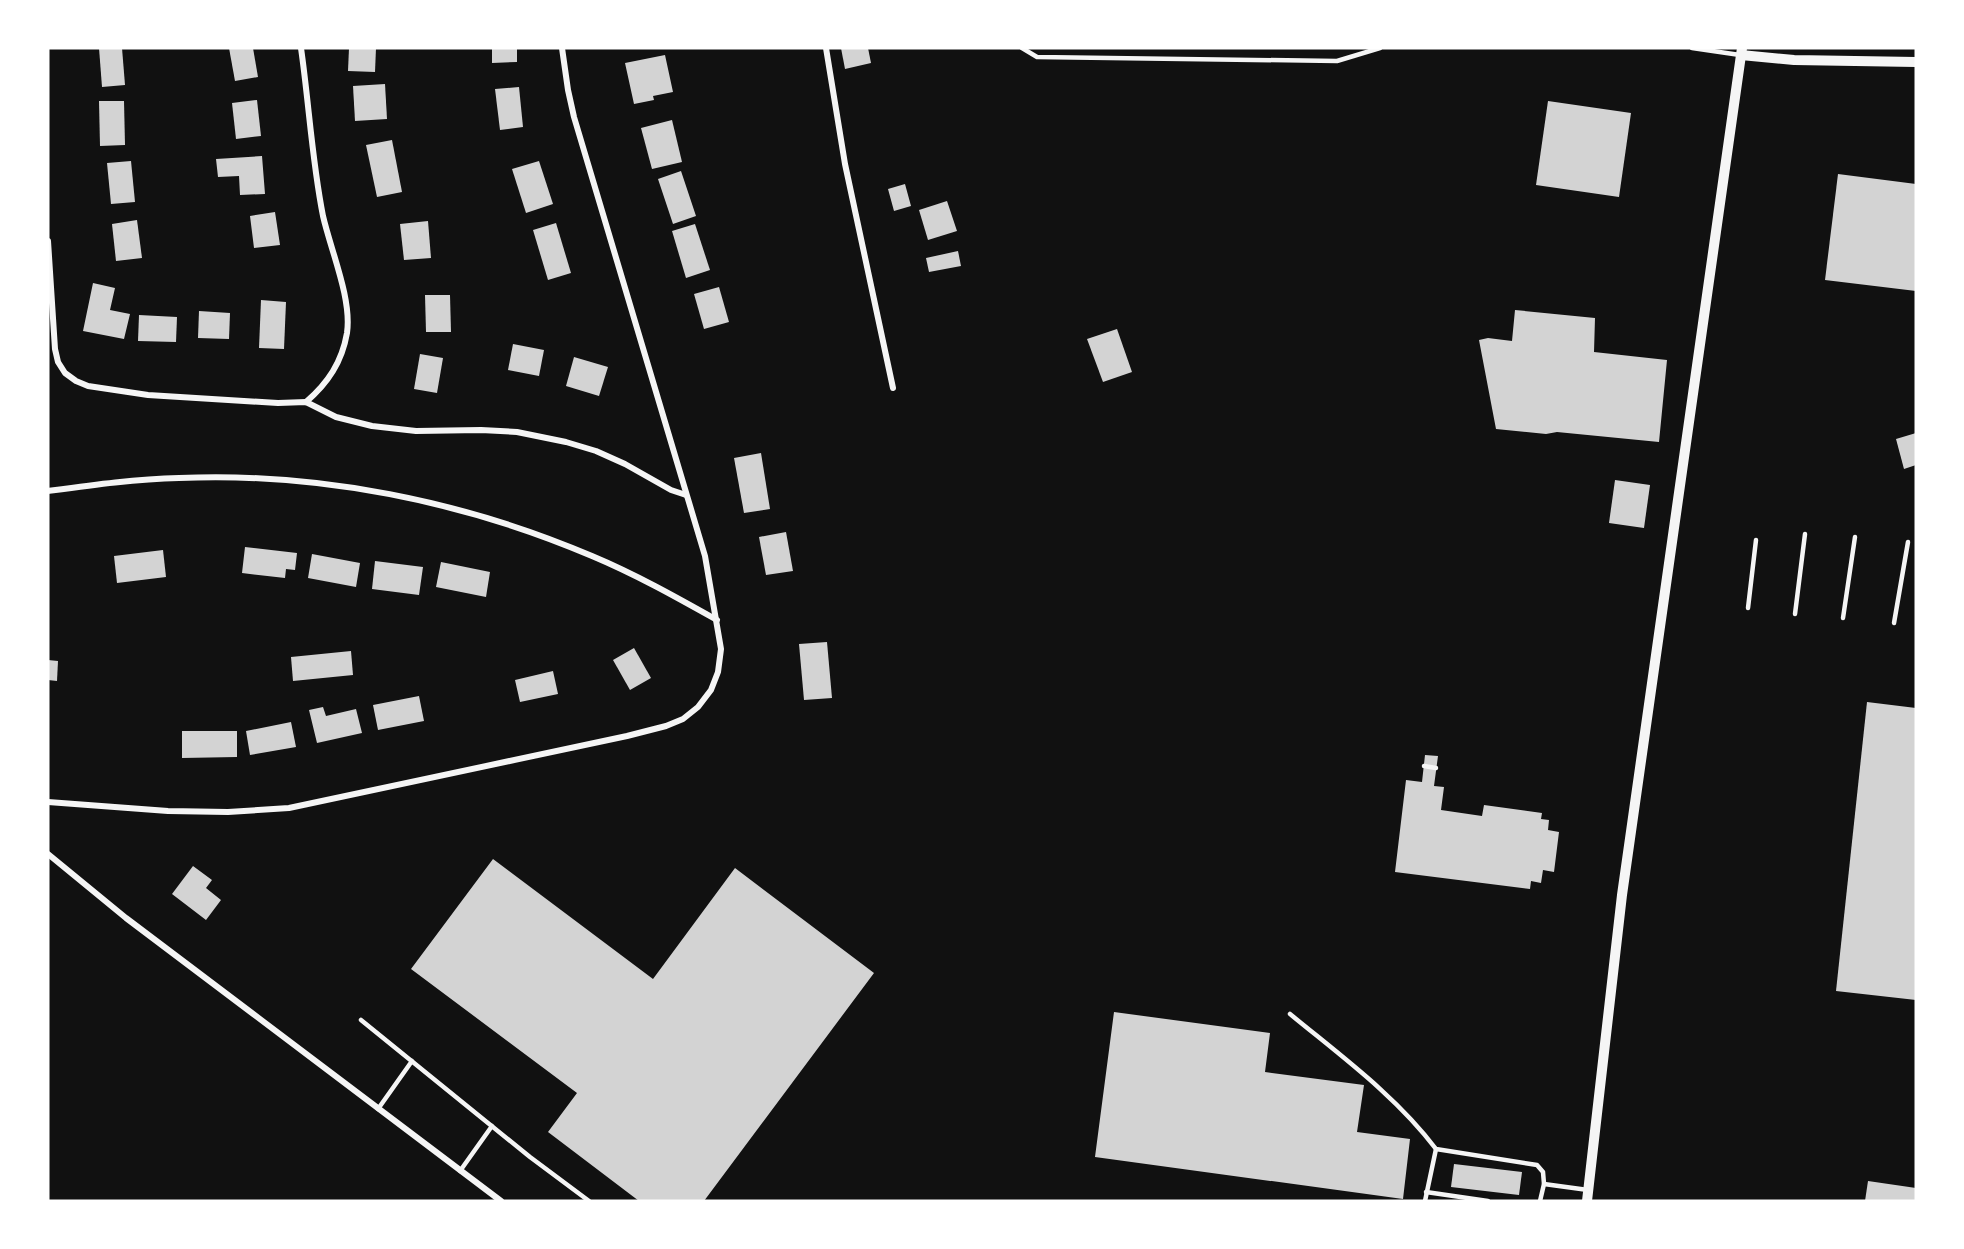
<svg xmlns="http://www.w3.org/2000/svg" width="1964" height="1249" font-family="Arial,sans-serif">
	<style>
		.building { fill: #d3d3d3 }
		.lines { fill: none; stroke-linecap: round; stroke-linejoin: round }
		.service { stroke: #f5f5f5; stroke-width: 4.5 }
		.minor { stroke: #f5f5f5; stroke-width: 6 }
		.tertiary { stroke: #f5f5f5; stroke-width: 10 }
	</style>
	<rect width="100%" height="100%" fill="#111"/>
	<g class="building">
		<path d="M99 48H122L125 85 102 87Z"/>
		<path d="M229 48H253L258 77 235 81Z"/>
		<path d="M349 48H376L375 72 348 71Z"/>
		<path d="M492 48H517V62L492 63Z"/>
		<path d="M841 48H868L871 63 845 69Z"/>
		<path d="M665 55 673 92 653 96 654 100 634 104 625 63Z"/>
		<path d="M385 84 387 119 355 121 353 86Z"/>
		<path d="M519 87 523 127 500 130 495 89Z"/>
		<path d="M257 100 261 136 236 139 232 103Z"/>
		<path d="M99 101H124L125 145 100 146Z"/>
		<path d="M1548 101 1631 113 1619 197 1536 185Z"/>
		<path d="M672 120 682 162 652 169 641 128Z"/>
		<path d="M392 140 402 192 377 197 366 145Z"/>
		<path d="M262 156 265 194 240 195 239 176 218 177 216 159Z"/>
		<path d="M131 161 135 202 111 204 107 163Z"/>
		<path d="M539 161 553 204 526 213 512 169Z"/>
		<path d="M681 171 696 216 673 224 658 179Z"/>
		<path d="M1838 174 1916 184V291L1825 280Z"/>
		<path d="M905 184 911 206 894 211 888 189Z"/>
		<path d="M947 201 957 231 928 240 919 210Z"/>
		<path d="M275 212 280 245 254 248 250 216Z"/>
		<path d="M137 220 142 258 116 261 112 224Z"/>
		<path d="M428 221 431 258 404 260 400 224Z"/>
		<path d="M556 223 571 273 548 280 533 230Z"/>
		<path d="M695 224 710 270 686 278 672 231Z"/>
		<path d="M958 251 961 266 929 272 926 258Z"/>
		<path d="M93 283 115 288 110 310 130 314 124 339 83 331Z"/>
		<path d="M719 287 729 322 704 329 694 294Z"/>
		<path d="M425 295H450L451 332H426Z"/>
		<path d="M261 300 286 302 284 349 259 348Z"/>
		<path d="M1515 310 1595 318 1594 352 1667 360 1659 442 1557 432 1546 434 1496 429 1479 340 1488 338 1512 341Z"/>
		<path d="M199 311 230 313 229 339 198 338Z"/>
		<path d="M139 315 177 317 176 342 138 341Z"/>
		<path d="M1117 329 1132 372 1103 382 1087 339Z"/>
		<path d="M513 344 544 350 539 376 508 370Z"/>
		<path d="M420 354 443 358 437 393 414 389Z"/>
		<path d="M574 357 608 367 599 396 566 386Z"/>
		<path d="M1916 433V465L1904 469 1896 439Z"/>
		<path d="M761 453 770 509 744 513 734 458Z"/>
		<path d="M1615 480 1650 485 1644 528 1609 523Z"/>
		<path d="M786 532 793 571 766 575 759 537Z"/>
		<path d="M245 547 297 553 295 570 286 569 285 578 242 573Z"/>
		<path d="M163 550 166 577 117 583 114 556Z"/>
		<path d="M312 554 360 563 356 587 308 578Z"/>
		<path d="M375 561 423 567 419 595 372 589Z"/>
		<path d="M441 562 490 572 486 597 436 587Z"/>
		<path d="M827 642 832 698 804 700 799 644Z"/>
		<path d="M634 648 651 678 630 690 613 660Z"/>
		<path d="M351 651 353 675 293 681 291 657Z"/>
		<path d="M48 660 58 661 57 681 48 680Z"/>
		<path d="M553 671 558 694 520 702 515 680Z"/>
		<path d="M419 696 424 721 378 730 373 705Z"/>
		<path d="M1867 702 1916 708V1000L1836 991Z"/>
		<path d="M323 707 326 716 356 709 362 733 317 743 309 710Z"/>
		<path d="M291 722 296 747 250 755 246 731Z"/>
		<path d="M182 731H237V757L182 758Z"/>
		<path d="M1425 755 1438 756 1434 786 1444 787 1441 810 1482 816 1484 805 1542 813 1541 819 1549 820 1548 830 1559 832 1554 872 1543 870 1541 883 1531 881 1530 889 1395 872 1406 780 1422 782Z"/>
		<path d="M493 859 653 979 735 868 874 973 704 1201H639L548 1132 577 1093 411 969Z"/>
		<path d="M193 866 212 880 206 888 221 900 206 920 172 894Z"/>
		<path d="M1114 1012 1270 1033 1265 1072 1364 1085 1357 1132 1410 1139 1403 1199 1095 1157Z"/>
		<path d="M1454 1164 1522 1172 1519 1195 1451 1187Z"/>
		<path d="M1868 1181 1916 1188V1201H1865Z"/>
	</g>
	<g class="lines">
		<g class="service">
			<path d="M1022 48 1037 57 1337 61 1380 48"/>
			<path d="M1692 48 1740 55"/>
			<path d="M1748 608 1756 540"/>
			<path d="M1795 614 1805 534"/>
			<path d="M1843 618 1855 537"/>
			<path d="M1894 623 1908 542"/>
			<path d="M1424 766 1436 768"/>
			<path d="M1290 1014C1341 1056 1396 1096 1436 1149L1537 1165 1543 1172 1544 1184 1540 1201"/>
			<path d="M361 1020 530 1157 589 1201"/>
			<path d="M378 1109 412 1061"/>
			<path d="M460 1171 492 1126"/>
			<path d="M1544 1184 1588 1190"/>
			<path d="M1426 1192 1488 1201"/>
			<path d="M1425 1201 1436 1149"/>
		</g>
		<g class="minor">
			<path d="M301 48C309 104 312 161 323 216 331 251 352 299 347 333 342 362 328 383 306 402"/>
			<path d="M826 48 845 164 893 388"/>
			<path d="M48 241 55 349 58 362 65 373 76 381 88 386 148 395 278 403 306 402 336 417 372 426 416 431 481 430 517 432 566 442 596 451 625 464 671 490 686 495"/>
			<path d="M48 491C92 485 135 479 179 478 319 472 463 501 592 556 635 574 676 597 717 620"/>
			<path d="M48 802 168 811 228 812 289 808 627 736 666 726 683 719 698 707 711 690 718 672 721 649 705 556 574 117 568 90 562 48"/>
			<path d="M48 854 126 918 501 1201"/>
		</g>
		<g class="tertiary">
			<path d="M1741 55 1794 60 1916 62"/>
			<path d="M1587 1201 1622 895 1742 48"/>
		</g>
	</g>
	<rect width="1964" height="1249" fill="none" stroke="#ffffff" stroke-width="99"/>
</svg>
